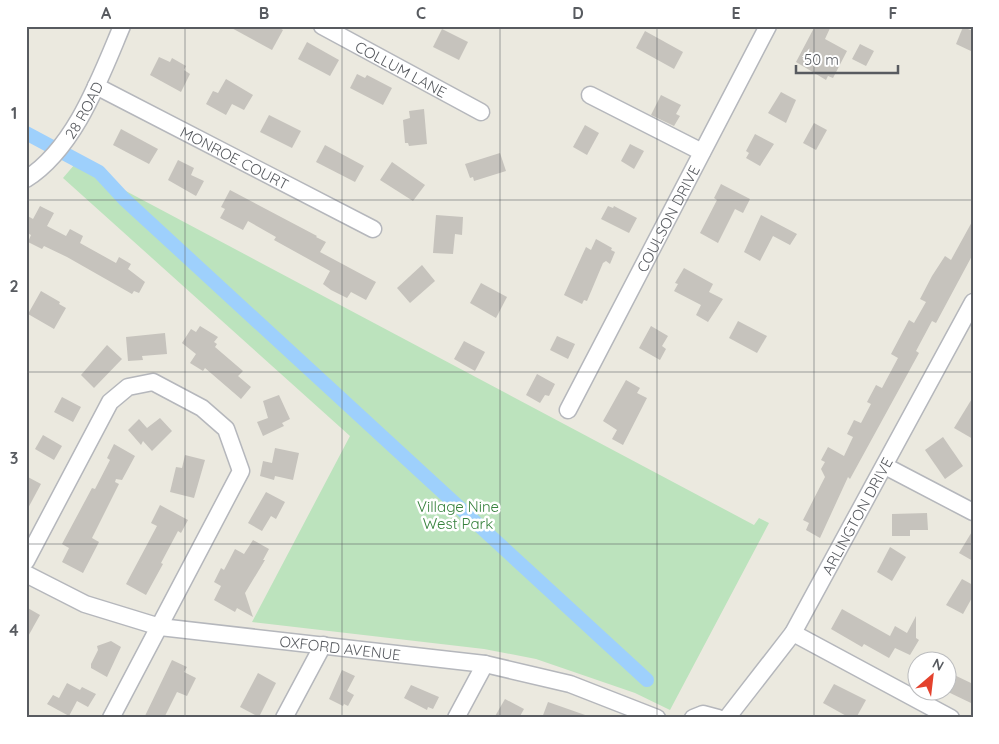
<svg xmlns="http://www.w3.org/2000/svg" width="999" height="744" font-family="Quicksand,sans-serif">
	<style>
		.green { fill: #bce3bd }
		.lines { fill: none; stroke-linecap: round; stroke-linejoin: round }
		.canal { stroke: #9ed0fc; stroke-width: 14 }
		.building { fill: #c6c3bd }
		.street-casing { stroke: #b5b7bc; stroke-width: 19 }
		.street { stroke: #fff; stroke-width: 16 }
		.grid { fill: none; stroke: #585b60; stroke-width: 1; stroke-opacity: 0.55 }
		.labels { text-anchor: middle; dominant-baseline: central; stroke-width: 5; stroke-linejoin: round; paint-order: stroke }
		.street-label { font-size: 15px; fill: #585b60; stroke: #fff }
		.park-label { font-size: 15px; fill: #36813c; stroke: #fff }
		.neatline { fill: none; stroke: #585b60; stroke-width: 2 }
		.grid-label { font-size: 16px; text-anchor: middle; font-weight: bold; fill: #585b60 }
	</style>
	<rect width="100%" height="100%" fill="#ebe9df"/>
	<path class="green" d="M75 164 754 525 759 518 769 523 670 710 635 693 536 659 484 649 252 622 350 436 63 178Z"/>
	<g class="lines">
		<path class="canal" d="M26 133 99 172 124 199 647 680"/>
	</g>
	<g class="building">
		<path d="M228 26H276L283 30 272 50Z"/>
		<path d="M815 26H831L825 39 847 51 833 78 828 76 826 80 796 62Z"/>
		<path d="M963 27 973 31V52L956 44Z"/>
		<path d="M442 29 468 42 459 60 433 47Z"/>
		<path d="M645 31 683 52 674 69 636 48Z"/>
		<path d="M307 42 339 60 330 76 298 59Z"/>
		<path d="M860 44 874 51 866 66 852 59Z"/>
		<path d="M159 57 170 62 172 58 186 66 184 70 190 74 181 92 150 75Z"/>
		<path d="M357 74 365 78 367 75 392 88 383 105 350 88Z"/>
		<path d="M226 79 253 95 244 110 232 104 226 115 206 104 213 91 218 93Z"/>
		<path d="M781 92 796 100 786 123 768 113Z"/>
		<path d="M661 95 681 105 676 114 680 116 674 126 651 115Z"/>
		<path d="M424 109 427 144 409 146 408 143H405L403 120 410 118 409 111Z"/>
		<path d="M269 115 301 131 292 148 260 132Z"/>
		<path d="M814 123 827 130 816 150 803 143Z"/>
		<path d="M585 125 599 133 587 155 573 147Z"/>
		<path d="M121 129 158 149 149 164 113 145Z"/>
		<path d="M755 134 774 144 760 166 746 158 749 153 746 151Z"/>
		<path d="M630 144 644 151 634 169 621 161Z"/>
		<path d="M325 145 364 166 355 182 316 162Z"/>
		<path d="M500 153 506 171 474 181 473 177 470 178 465 164Z"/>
		<path d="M178 160 194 168 191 175 204 181 196 196 168 180Z"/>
		<path d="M392 162 425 185 413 201 380 180Z"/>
		<path d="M721 184 750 199 743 213 735 209 718 243 700 233 717 200 714 198Z"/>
		<path d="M230 190 317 236 316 237 326 242 320 252 376 282 366 300 351 292 347 298 331 290 323 284 330 271 274 240 276 237 248 221 243 230 220 218 225 209 221 207Z"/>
		<path d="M40 206 54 213 47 226 66 236 70 229 83 236 80 243 116 263 119 257 131 264 128 269 145 282 139 293 134 291 132 294 67 257 44 246 42 249 28 242 31 235 26 232V215L33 219Z"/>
		<path d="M608 206 613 208 614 206 637 218 629 233 601 219Z"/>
		<path d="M436 215 463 217 462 235 455 234 453 254 433 253Z"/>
		<path d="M761 215 797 234 790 245 773 236 760 261 744 252Z"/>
		<path d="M973 220V254L936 323 932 321 916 351 919 353 850 479 848 477 820 538 806 530 809 523 803 520 825 477 821 469 825 462 821 460 828 447 844 456 853 437 847 434 854 420 861 423 871 404 867 402 876 385 882 388 898 358 891 354 909 320 914 323 926 302 920 299 932 276 945 256 951 260Z"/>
		<path d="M596 239 612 248 611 250 615 252 610 264 606 261 603 263 587 301 584 300 582 304 564 295 586 247 591 250Z"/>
		<path d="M422 265 435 281 410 303 397 288Z"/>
		<path d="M684 268 713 284 709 292 723 299 708 322 696 315 701 305 674 291 678 284 675 283Z"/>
		<path d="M481 283 507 297 496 318 470 303Z"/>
		<path d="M41 291 60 302 59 304 66 308 54 329 28 314Z"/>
		<path d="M738 321 767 336 757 353 729 338Z"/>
		<path d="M200 326 218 337 214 342 217 344 215 347 243 371 238 376 251 387 241 399 205 368 203 371 190 363 196 354 182 343 191 329 196 332Z"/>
		<path d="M651 326 668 336 662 346 666 349 660 360 639 348Z"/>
		<path d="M165 333 167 354 142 356 143 360 128 361 126 337Z"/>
		<path d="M557 336 575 344 568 359 550 350Z"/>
		<path d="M464 341 485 352 475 371 454 359Z"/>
		<path d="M107 345 122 359 94 388 81 375Z"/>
		<path d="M537 374 555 384 549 396 545 395 540 403 526 395Z"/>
		<path d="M626 380 640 388 637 393 647 398 623 445 612 439 617 430 603 421Z"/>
		<path d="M279 395 290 419 282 423 284 426 263 436 257 422 268 418 263 401Z"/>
		<path d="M62 397 81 407 73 422 54 412Z"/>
		<path d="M973 397V439L954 428Z"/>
		<path d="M160 418 172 431 152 451 143 441 141 445 128 430 139 419 147 428Z"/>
		<path d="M43 435 62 446 54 460 35 449Z"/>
		<path d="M943 437 963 466 945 479 925 450Z"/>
		<path d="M114 444 135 456 122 480 116 479 115 482 119 484 92 538 99 542 83 573 62 562 69 548 62 544 92 488 95 489 110 460 107 458Z"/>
		<path d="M275 448 299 453 293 480 275 476 274 480 260 476 263 461 272 463Z"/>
		<path d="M185 455 205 460 194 498 170 492 176 467 182 468Z"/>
		<path d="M26 476 41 484 26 512Z"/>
		<path d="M266 492 285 502 276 519 271 516 262 531 248 523Z"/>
		<path d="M160 505 188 520 181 533 178 531 161 563 163 564 146 595 126 584 157 526 151 523Z"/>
		<path d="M927 513 928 530H910V536H892V514Z"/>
		<path d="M973 530V561L959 553Z"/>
		<path d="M253 540 269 549 263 560H265L245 593 253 617 237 608 235 612 214 600 221 586 214 582 221 568 224 570 235 549 244 554Z"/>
		<path d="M890 547 906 557 892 581 877 572Z"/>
		<path d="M962 579 973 585V596L963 614 946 605Z"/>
		<path d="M26 607 40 615 26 640Z"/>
		<path d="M842 609 890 636 895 626 907 633 916 616V638L919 640 910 655 895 648 889 658 864 644 862 647 831 629Z"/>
		<path d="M111 641 121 647 107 677 91 668V664L98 650 97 646Z"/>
		<path d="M172 660 187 667 184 672 196 678 187 696 177 692 164 718H144Z"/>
		<path d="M342 670 355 676 347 691 354 695 348 706 344 704 343 706 329 699Z"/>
		<path d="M946 671 973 684V704L946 691Z"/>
		<path d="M258 673 276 683 259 717 240 707Z"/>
		<path d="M67 683 80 690 82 687 96 694 88 707 77 701 69 716 47 704 53 695 59 698Z"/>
		<path d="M834 684 866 700 856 718H850L823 703Z"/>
		<path d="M411 685 439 697 433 709 428 707 427 710 404 698Z"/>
		<path d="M505 699 524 709 519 718H494Z"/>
		<path d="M548 702 588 716V718H542Z"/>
	</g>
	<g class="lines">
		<g class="street-casing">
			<g id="street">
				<path id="s1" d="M322 26 481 112"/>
				<path id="s2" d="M96 86 373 229"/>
				<path d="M590 95 702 152"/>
				<path id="s3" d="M26 179C75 148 100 78 122 26"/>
				<path id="s4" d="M568 410 768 26"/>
				<path d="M885 466 973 512"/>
				<path d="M26 561 110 402 128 387 153 382 202 408 226 429 241 471 111 718"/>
				<path id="s5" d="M26 574 85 604 160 627 485 664 570 684 657 718"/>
				<path d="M793 633 951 718"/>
				<path d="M284 718 323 645"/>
				<path d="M456 718 485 664"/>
				<path d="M693 718 703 714 718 718"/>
				<path id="s6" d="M727 718 793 633 973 302"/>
			</g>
		</g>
		<use href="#street" class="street"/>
	</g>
	<path class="grid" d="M185 26V718M342 26V718M500 26V718M657 26V718M814 26V718M26 200H973M26 372H973M26 544H973"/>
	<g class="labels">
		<g class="street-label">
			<text stroke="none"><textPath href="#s1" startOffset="90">COLLUM LANE</textPath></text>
			<text stroke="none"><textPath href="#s3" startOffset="91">28 ROAD</textPath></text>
			<text stroke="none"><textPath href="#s2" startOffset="156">MONROE COURT</textPath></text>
			<text stroke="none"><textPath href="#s4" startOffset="216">COULSON DRIVE</textPath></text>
			<text stroke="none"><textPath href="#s6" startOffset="241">ARLINGTON DRIVE</textPath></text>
			<text stroke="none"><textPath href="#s5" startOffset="326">OXFORD AVENUE</textPath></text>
		</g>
		<g class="park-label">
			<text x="458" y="506">Village Nine<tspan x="458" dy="17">West Park</tspan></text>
		</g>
	</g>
	<rect width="999" height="744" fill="none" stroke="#ffffff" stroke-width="55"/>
	<g transform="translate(932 676) rotate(28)"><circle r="24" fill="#ffffff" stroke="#bcbdbf"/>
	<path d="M0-4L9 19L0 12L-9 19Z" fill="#e4422d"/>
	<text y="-8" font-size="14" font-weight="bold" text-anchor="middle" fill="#585b60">N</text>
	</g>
	<path d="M796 65v8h102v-8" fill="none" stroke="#585b60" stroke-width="2.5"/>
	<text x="804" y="65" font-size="15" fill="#585b60" stroke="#ffffff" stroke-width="4" paint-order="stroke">50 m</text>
	<rect x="28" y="28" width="944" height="688" class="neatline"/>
	<g class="grid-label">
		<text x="106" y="19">A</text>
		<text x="264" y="19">B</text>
		<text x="421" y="19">C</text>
		<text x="578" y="19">D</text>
		<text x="736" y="19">E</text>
		<text x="893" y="19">F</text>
		<text x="14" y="119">1</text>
		<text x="14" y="292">2</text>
		<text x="14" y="464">3</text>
		<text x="14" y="636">4</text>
	</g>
</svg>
